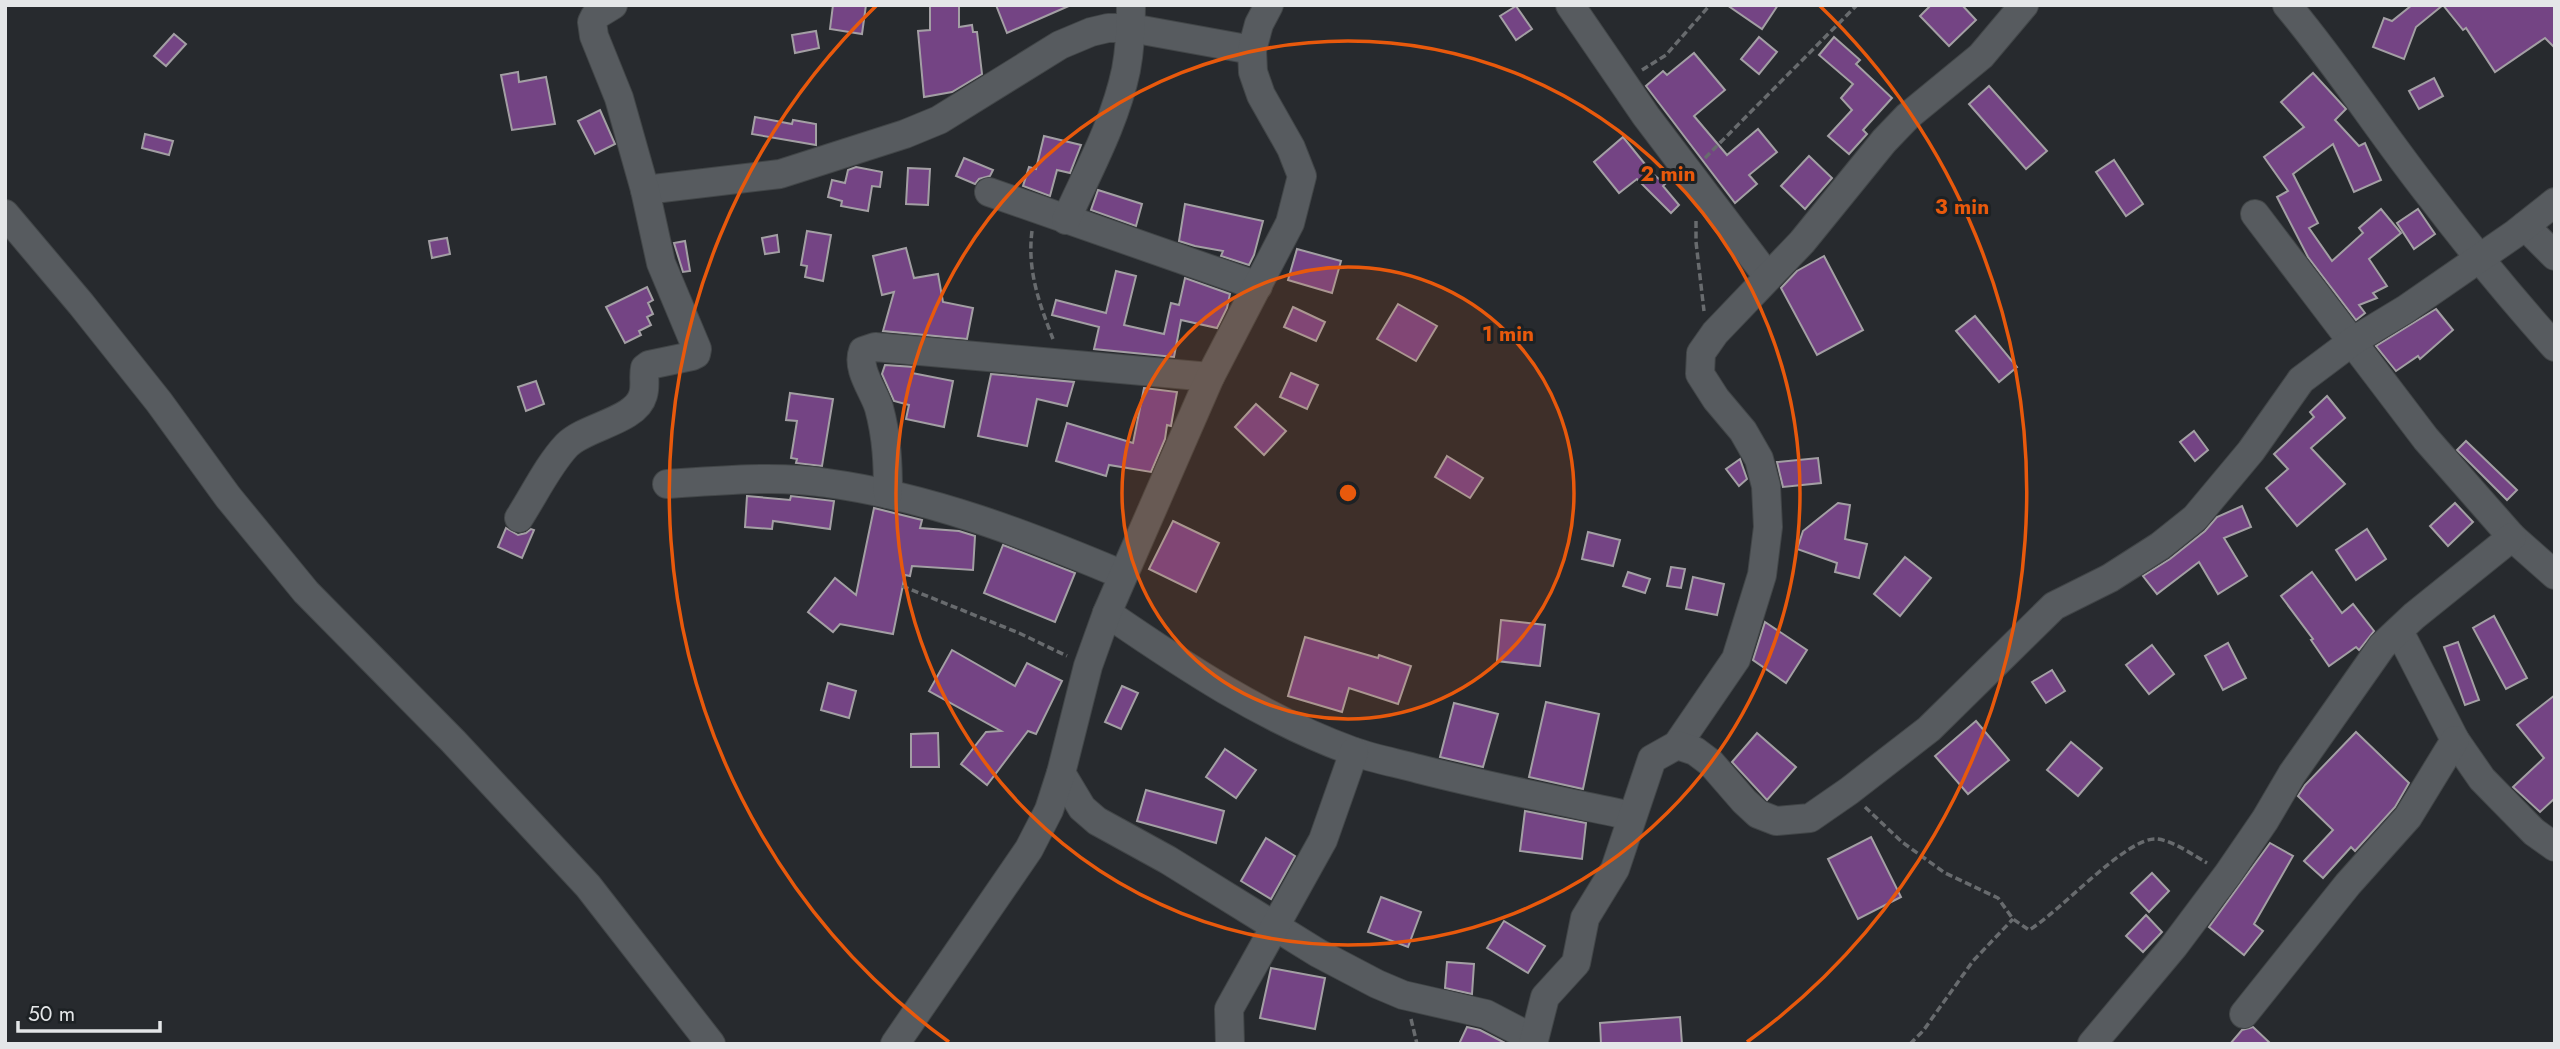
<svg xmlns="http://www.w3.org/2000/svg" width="2560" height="1049" font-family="Jost,sans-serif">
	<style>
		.building { fill: #744484; stroke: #a39fa4; stroke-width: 2 }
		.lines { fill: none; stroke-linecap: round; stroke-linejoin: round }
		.minor-casing { stroke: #424648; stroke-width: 30 }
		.path { stroke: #686b6e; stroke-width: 3.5; stroke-dasharray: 7 3.5; stroke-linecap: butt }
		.minor { stroke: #575b5f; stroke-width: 28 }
		.ring { fill: none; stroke: #e8590c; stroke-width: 3.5 }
		.centre { fill: #e8590c; stroke: #1d2124; stroke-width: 3.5 }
		.ring-label { font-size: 21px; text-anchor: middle; font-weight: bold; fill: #e8590c; stroke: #1d2124; stroke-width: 6; stroke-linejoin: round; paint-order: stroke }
	</style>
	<rect width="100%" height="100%" fill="#272a2e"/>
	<g class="building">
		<path d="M833 5H866L862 34 830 29Z"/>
		<path d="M930 5H959V27L972 25 973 32H977L982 74 952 92 924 97 918 31 930 30Z"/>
		<path d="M996 5H1071L1007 33Z"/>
		<path d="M1727 5H1778L1762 29Z"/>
		<path d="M1931 5H1962L1976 20 1949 46 1920 16Z"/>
		<path d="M2412 5H2443L2416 27 2404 59 2373 47 2384 18 2392 21Z"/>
		<path d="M2443 5H2555V48L2545 38 2495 72 2466 28 2463 30Z"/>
		<path d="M1516 6 1532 29 1516 40 1500 16Z"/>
		<path d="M816 31 819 48 795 53 792 35Z"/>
		<path d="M174 34 186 44 166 66 154 56Z"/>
		<path d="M1759 37 1777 52 1759 74 1741 59Z"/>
		<path d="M1834 37 1860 60 1856 64 1892 98 1863 130 1867 134 1849 154 1828 136 1852 110 1841 98 1853 84 1819 55Z"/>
		<path d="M1694 53 1725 90 1694 116 1727 155 1758 129 1777 152 1749 175 1757 184 1735 203 1646 86 1663 71 1667 75Z"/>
		<path d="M518 72 519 82 546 77 555 124 512 130 501 75Z"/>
		<path d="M2313 73 2346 109 2335 120 2359 146 2365 143 2381 180 2354 192 2333 144 2293 174 2318 223 2309 228 2332 261 2363 233 2359 228 2381 209 2401 233 2369 259 2387 286 2373 293 2377 298 2359 305 2365 313 2356 320 2308 257 2277 197 2288 191 2264 157 2304 127 2281 102Z"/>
		<path d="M2434 78 2443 96 2419 109 2409 91Z"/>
		<path d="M1989 86 2047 151 2026 169 1969 104Z"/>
		<path d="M600 110 615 144 595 154 578 121Z"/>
		<path d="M755 117 792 124 793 120 816 124V145L752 134Z"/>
		<path d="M145 134 173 141 169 155 142 148Z"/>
		<path d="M1044 136 1081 145 1070 173 1057 170 1050 196 1023 186 1029 167 1036 169Z"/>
		<path d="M1623 137 1653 174 1665 184 1663 186 1679 205 1671 213 1637 179 1619 193 1594 162Z"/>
		<path d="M1809 156 1832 178 1805 209 1781 186Z"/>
		<path d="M964 158 993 170 990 176 979 179 975 184 956 176Z"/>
		<path d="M2114 160 2143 204 2126 216 2096 172Z"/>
		<path d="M856 167 882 172 880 187 872 186 868 211 841 206 842 201 828 197 832 180 845 183 848 170Z"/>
		<path d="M908 168 930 169 928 205 906 204Z"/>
		<path d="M1098 190 1142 204 1136 226 1091 210Z"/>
		<path d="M1185 204 1263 221 1254 255 1249 265 1221 256 1223 251 1195 246 1179 241Z"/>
		<path d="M2418 209 2435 234 2414 249 2397 223Z"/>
		<path d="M807 231 831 235 823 281 805 277 807 266 801 265Z"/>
		<path d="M777 235 779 252 765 254 762 238Z"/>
		<path d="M447 238 450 254 432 258 429 241Z"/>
		<path d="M685 241 690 271 683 272 674 243Z"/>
		<path d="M906 248 914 278 938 274 943 302 973 308 967 339 883 331 894 292 882 295 873 256Z"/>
		<path d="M1297 249 1341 261 1332 293 1288 280Z"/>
		<path d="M1824 256 1863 330 1817 355 1781 288 1797 271Z"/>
		<path d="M1116 271 1136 276 1124 325 1164 334 1171 303 1179 305 1185 278 1230 294 1227 308 1217 328 1181 320 1174 357 1094 349 1099 327 1052 315 1056 300 1106 313Z"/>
		<path d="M647 287 653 300 648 303 653 314 647 317 651 325 639 331 641 335 625 343 606 307Z"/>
		<path d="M1398 304 1437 326 1416 361 1377 339Z"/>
		<path d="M1293 307 1325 322 1316 341 1284 327Z"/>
		<path d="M2436 309 2453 330 2420 359 2418 356 2396 371 2376 346Z"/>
		<path d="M1975 316 2017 367 1999 382 1956 331Z"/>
		<path d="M885 365 914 367 912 373 953 381 944 427 906 419 909 405 894 401 882 374Z"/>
		<path d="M1291 373 1318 385 1307 409 1280 397Z"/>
		<path d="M991 374 1074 382 1067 406 1037 399 1027 446 978 436Z"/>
		<path d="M536 381 544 404 526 411 518 387Z"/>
		<path d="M1144 388 1177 392 1171 426 1167 425 1165 439 1151 472 1109 465 1106 476 1056 461 1067 423 1133 443Z"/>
		<path d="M790 393 833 399 822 466 796 463 797 459 791 458 797 421 786 420Z"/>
		<path d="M2327 396 2345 418 2311 448 2345 484 2297 526 2266 488 2288 469 2274 454 2314 417 2310 412Z"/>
		<path d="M1256 404 1286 431 1264 455 1235 427Z"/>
		<path d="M2194 431 2208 450 2195 461 2180 442Z"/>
		<path d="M2466 441 2517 490 2507 500 2457 450Z"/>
		<path d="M1447 456 1483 478 1470 498 1435 477Z"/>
		<path d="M1818 458 1821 483 1783 487 1777 462Z"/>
		<path d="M1740 459 1747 479 1739 486 1726 469Z"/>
		<path d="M747 496 790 500 791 496 834 501 830 529 773 521 772 529 745 527Z"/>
		<path d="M1838 503 1850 505 1845 539 1867 544 1859 578 1835 572 1837 563 1797 549 1803 531Z"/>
		<path d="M2455 503 2473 522 2448 546 2430 526Z"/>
		<path d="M2242 506 2251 527 2224 538 2247 576 2218 594 2199 562 2157 594 2143 576 2170 559 2205 531 2217 517Z"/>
		<path d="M874 508 922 520 920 528 959 531 975 536 973 570 912 566 910 576 905 575 893 634 840 624 833 632 808 612 835 578 856 595Z"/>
		<path d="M1173 521 1219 543 1196 592 1149 569Z"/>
		<path d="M506 528 518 535 526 533 531 529 534 530 522 558 498 547Z"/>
		<path d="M2367 529 2386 559 2356 580 2336 550Z"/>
		<path d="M1588 532 1620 540 1613 566 1582 559Z"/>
		<path d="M1003 545 1075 573 1055 622 984 593Z"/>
		<path d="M1905 557 1931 578 1900 616 1874 594Z"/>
		<path d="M1671 567 1685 569 1681 588 1667 586Z"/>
		<path d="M1628 572 1650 579 1645 593 1623 586Z"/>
		<path d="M2312 572 2342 613 2353 604 2374 631 2359 650 2356 647 2329 666 2311 640 2313 639 2281 596Z"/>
		<path d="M1693 577 1724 584 1717 615 1686 609Z"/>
		<path d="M2494 616 2527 678 2506 689 2473 628Z"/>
		<path d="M1501 620 1545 625 1540 666 1497 661Z"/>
		<path d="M1765 622 1807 650 1786 683 1753 660Z"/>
		<path d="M1305 637 1378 658 1379 655 1411 666 1398 704 1349 688 1342 712 1288 696Z"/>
		<path d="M2458 642 2479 700 2465 705 2444 647Z"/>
		<path d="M2228 643 2246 678 2223 690 2205 656Z"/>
		<path d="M2152 645 2174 674 2149 694 2126 665Z"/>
		<path d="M952 650 1015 686 1027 663 1062 681 1036 734 1028 731 987 785 961 764 986 732 1001 731 929 691Z"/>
		<path d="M2052 670 2065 691 2046 703 2032 682Z"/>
		<path d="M828 683 856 691 849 718 821 710Z"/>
		<path d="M1122 686 1138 693 1121 729 1105 722Z"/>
		<path d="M2555 695V798L2540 812 2513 787 2544 758 2517 725Z"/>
		<path d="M1546 702 1599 714 1583 789 1529 777Z"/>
		<path d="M1454 703 1498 714 1483 767 1440 757Z"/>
		<path d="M1976 721 2009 760 1968 794 1935 756Z"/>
		<path d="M2356 732 2409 783 2395 807 2355 851 2351 847 2323 878 2304 861 2333 830 2298 796 2305 785Z"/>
		<path d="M938 733 939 767H911V734Z"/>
		<path d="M1757 733 1796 767 1767 800 1732 762Z"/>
		<path d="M2071 742 2102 768 2078 796 2047 770Z"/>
		<path d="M1225 749 1256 770 1236 798 1206 777Z"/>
		<path d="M1146 790 1224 811 1216 843 1137 821Z"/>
		<path d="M1525 811 1586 823 1582 859 1520 851Z"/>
		<path d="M1871 837 1901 897 1858 919 1828 859Z"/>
		<path d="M1266 838 1295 856 1271 899 1241 881Z"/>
		<path d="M2270 843 2293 856 2254 924 2263 931 2244 955 2209 927Z"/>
		<path d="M2152 873 2169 891 2149 912 2131 893Z"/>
		<path d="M1381 897 1421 912 1408 947 1368 932Z"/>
		<path d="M2146 915 2162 932 2143 952 2126 936Z"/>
		<path d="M1504 921 1545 946 1528 973 1487 948Z"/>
		<path d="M1447 962 1474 964 1472 994 1445 988Z"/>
		<path d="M1271 968 1325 978 1315 1029 1260 1018Z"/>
		<path d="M1680 1017 1682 1044H1601L1600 1023Z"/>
		<path d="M1467 1027 1480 1030 1507 1044H1459Z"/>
		<path d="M2253 1027 2271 1044H2230L2242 1030Z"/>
	</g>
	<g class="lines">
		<g class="minor-casing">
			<g id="minor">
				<path d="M1570 5 1646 116 1768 277"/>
				<path d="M2287 5C2339 67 2382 135 2432 198 2471 249 2512 299 2555 347"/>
				<path d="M645 190 780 174 905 134 939 120 1060 45 1091 32 1108 28H1131L1252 50"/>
				<path d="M989 192 1258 286"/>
				<path d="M5 214 81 304 159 402 228 497 306 592 453 741 588 886 711 1044"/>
				<path d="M2255 214 2426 439 2512 537 2555 575"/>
				<path d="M1066 220C1088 171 1115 123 1126 70 1130 49 1131 27 1131 5"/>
				<path d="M2525 226 2555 256"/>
				<path d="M667 484C719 481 775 475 827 483 930 497 1028 535 1123 575"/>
				<path d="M888 494C888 465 887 437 879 408 874 391 856 369 863 351L875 347 1210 377"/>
				<path d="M519 518C534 495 548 465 567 445 586 426 636 421 643 395 646 386 643 377 645 368L649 365 692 356 696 354 697 349 661 263 645 190 619 98 594 36 592 22 595 16 613 5"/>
				<path d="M1107 613C1184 666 1264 719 1352 751 1374 759 1397 763 1419 769 1489 787 1561 801 1632 816"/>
				<path d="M2399 631 2455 740 2482 779 2534 832 2555 847"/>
				<path d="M1677 745 1736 659 1762 575 1768 527 1766 486 1759 459 1743 431 1716 399 1700 374 1701 353 1715 333 1802 242 1884 141 1908 116 1981 56 2024 5"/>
				<path d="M1061 773 1082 808 1097 821 1168 860 1318 953 1377 984 1403 995 1486 1014 1534 1039"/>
				<path d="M2244 1014 2348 884 2408 817 2455 740"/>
				<path d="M895 1044 1029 849 1049 810 1061 773 1088 666 1107 613 1210 377 1290 223 1302 176 1291 148 1261 95 1253 72 1252 50 1259 24 1269 5"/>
				<path d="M1230 1044 1229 1009 1323 840 1354 752"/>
				<path d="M1533 1044 1545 997 1576 963 1585 918 1615 869 1652 759 1677 745 1695 751 1711 763 1744 801 1758 814 1776 821 1810 818 1849 791 1929 729 2054 606 2110 578 2160 546 2195 518 2251 451 2301 380 2353 341 2406 309 2516 233 2555 202"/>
				<path d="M2092 1044 2174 946 2228 874 2265 820 2292 774 2382 646 2414 616 2512 537"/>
			</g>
		</g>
		<g class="path">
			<path d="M1642 70 1666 55 1710 5"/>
			<path d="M1705 158 1857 5"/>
			<path d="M1696 221V242L1704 311"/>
			<path d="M1032 231C1027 270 1039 303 1053 339"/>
			<path d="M902 586 1019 633 1067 656"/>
			<path d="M1865 807 1902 842 1945 873 1998 898 2013 919 2029 930C2059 913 2127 836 2157 839 2174 841 2193 855 2207 863"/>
			<path d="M1411 1019 1417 1044"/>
			<path d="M1910 1044 1923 1031 1973 961 2013 919"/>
		</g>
		<use href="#minor" class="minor"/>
	</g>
	<circle cx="1348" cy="493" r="226" fill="#e8590c" fill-opacity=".12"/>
	<g class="ring">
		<circle cx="1348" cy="493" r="226"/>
		<circle cx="1348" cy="493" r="452"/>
		<path d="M949 1042A678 678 0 0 1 877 5M1819 5A678 678 0 0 1 1747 1042"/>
	</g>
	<circle cx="1348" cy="493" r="10" class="centre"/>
	<g class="ring-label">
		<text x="1668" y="181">2 min</text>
		<text x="1962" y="214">3 min</text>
		<text x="1508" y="341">1 min</text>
	</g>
	<rect width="2560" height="1049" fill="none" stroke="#e4e6e8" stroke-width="14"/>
	<path d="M18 1021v10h142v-10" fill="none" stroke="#e4e6e8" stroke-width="3.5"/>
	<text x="28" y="1021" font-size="21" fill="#e4e6e8" stroke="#1d2124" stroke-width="5" paint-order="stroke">50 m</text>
</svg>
